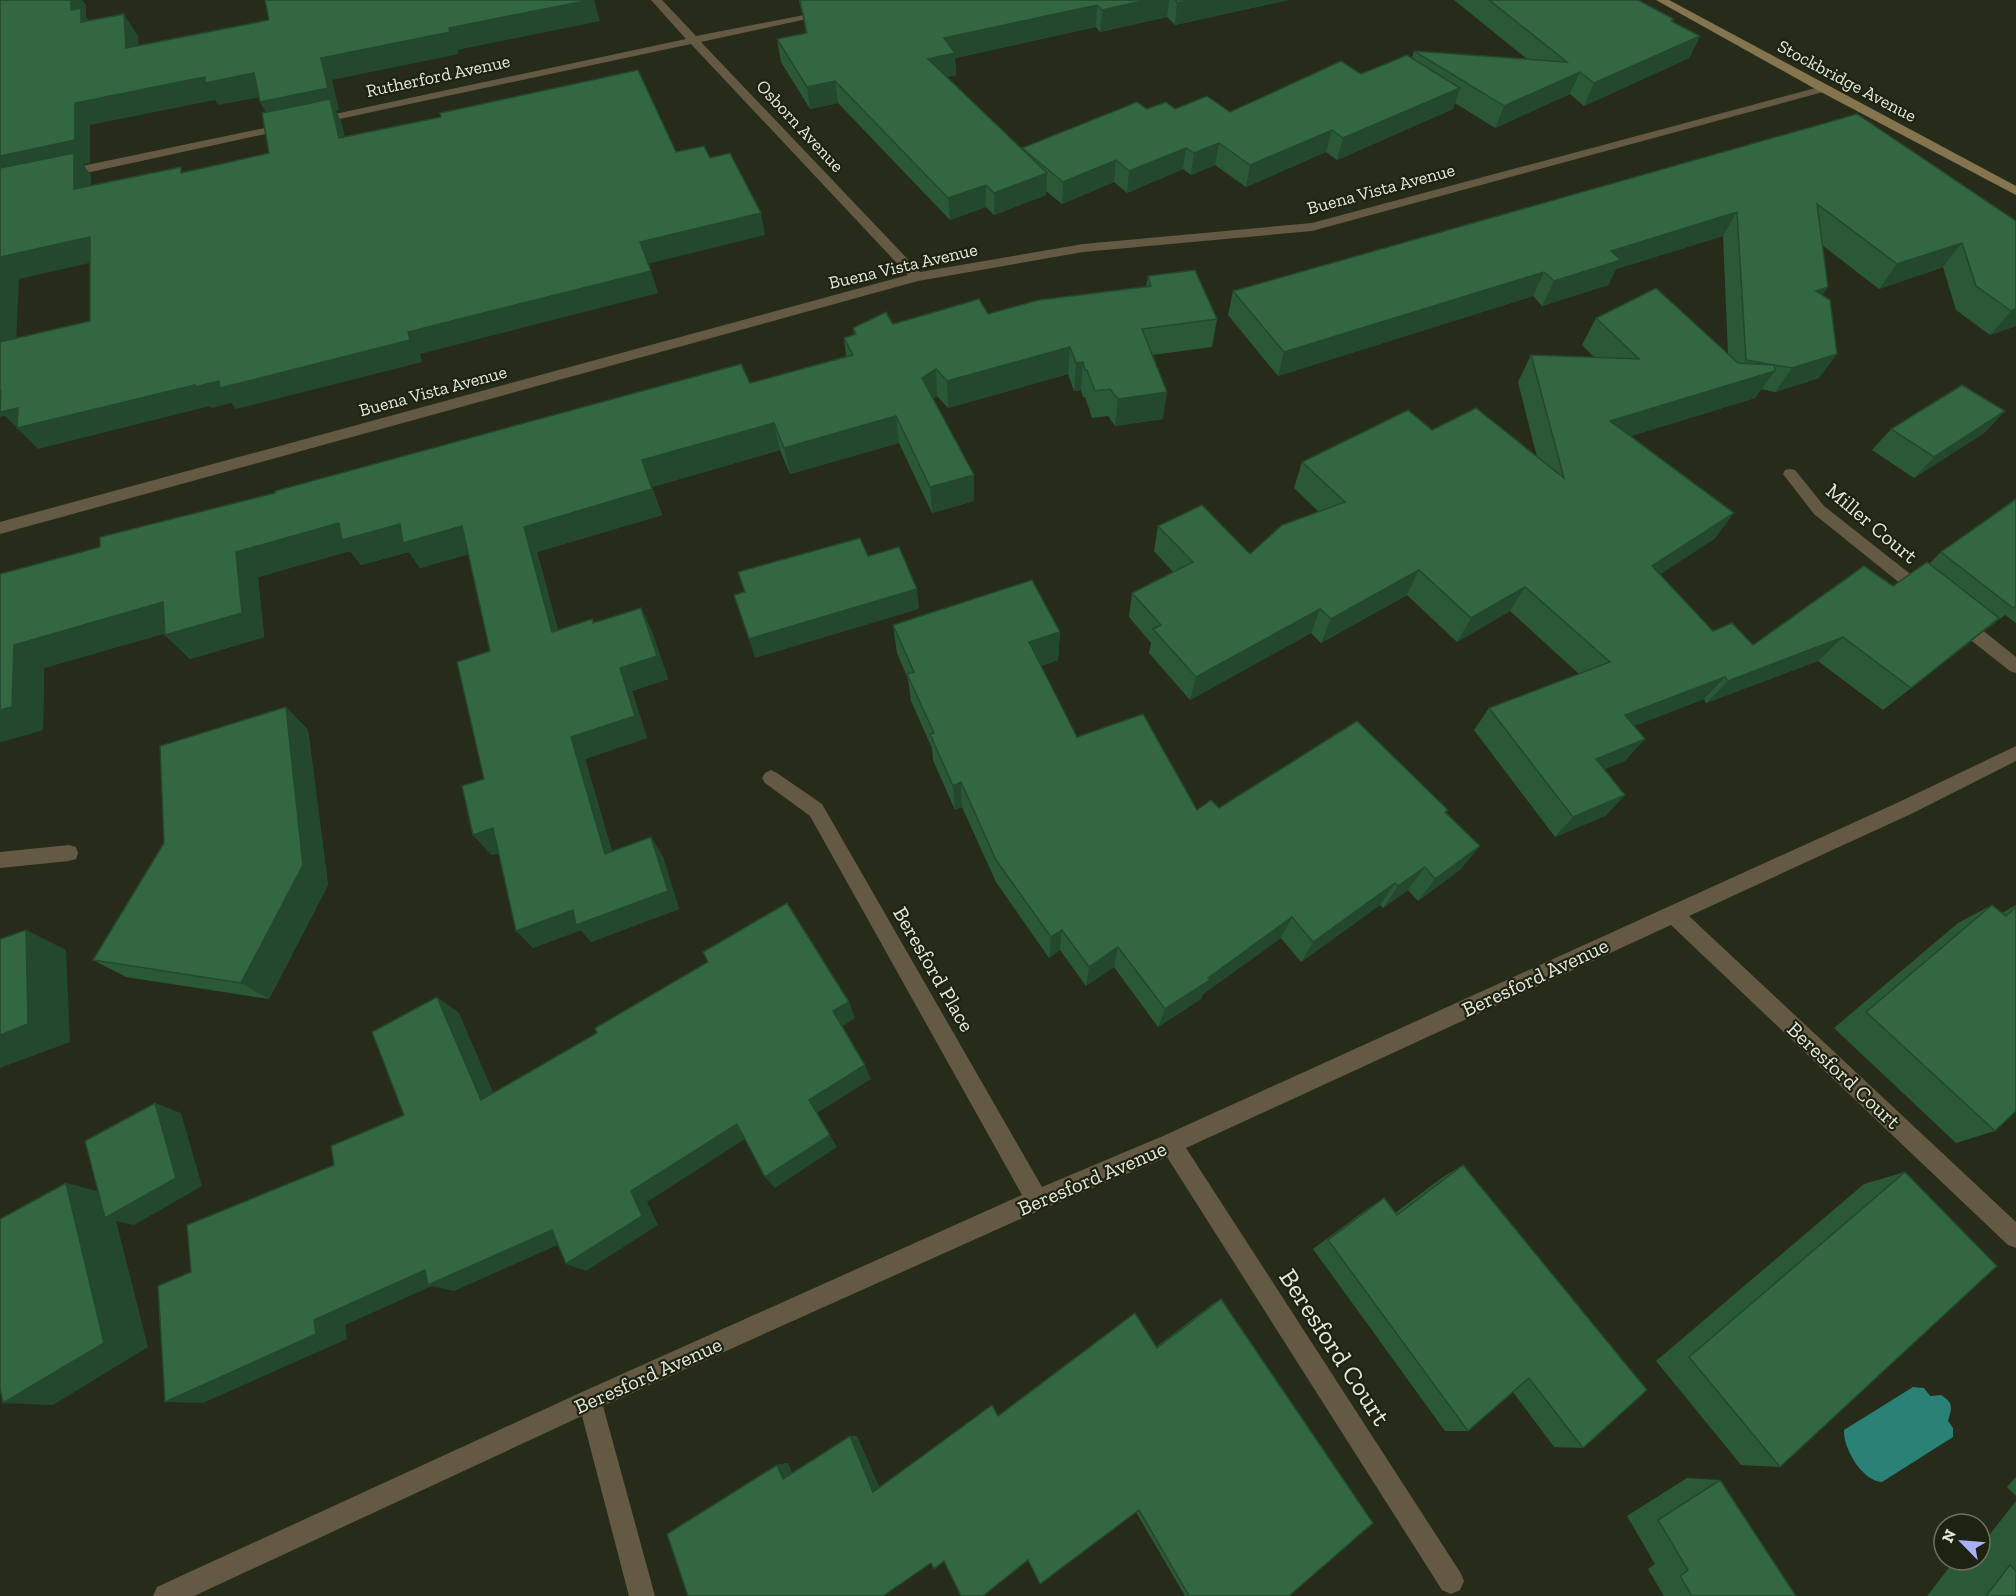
<svg xmlns="http://www.w3.org/2000/svg" width="2016" height="1596" font-family="'Zilla Slab',serif">
	<style>
		.water { fill: #2a8176 }
		.lines { fill: none; stroke-linecap: round; stroke-linejoin: round }
		.street { fill: #645a43; fill-rule: evenodd }
		.secondary { fill: #84754f; fill-rule: evenodd }
		.wall { fill: #2b5938 }
		.shaded-wall { fill: #23482e }
		.building { fill: #326741; stroke: #23482e; stroke-width: 1.5 }
		.labels { text-anchor: middle; dominant-baseline: central; stroke-width: 4.5; stroke-linejoin: round; paint-order: stroke }
		.far-street-label { font-size: 18px; fill: #e4e8dc; stroke: #1e2210 }
		.street-label { font-size: 21px; fill: #e4e8dc; stroke: #1e2210 }
		.near-street-label { font-size: 26px; fill: #e4e8dc; stroke: #1e2210 }
	</style>
	<rect width="100%" height="100%" fill="#272b1a"/>
	<path class="water" d="M1913 1387 1924 1388 1930 1396 1941 1395C1954 1403 1952 1408 1948 1421L1953 1428V1437L1882 1482C1862 1481 1843 1448 1844 1430Z"/>
	<g class="lines">
		<g class="street">
			<path d="M651 0H662L696 36 830 10V14L701 42 920 272 1083 244 1312 223 1819 87 1823 86 1829 89 1827 91 1312 231 1083 252 918 281 0 534V522L908 275 691 44 316 124 310 121 316 118 686 39Z"/>
			<path d="M289 123 293 124V128L63 178 57 174 63 170Z"/>
			<path d="M1790 469 1795 470 1824 506 1928 588 1930 592 1928 596 1922 598 1916 596 1814 514 1783 474 1785 470Z"/>
			<path d="M1960 616 1966 617 2016 657V673L2010 671 1954 627 1952 622 1954 617Z"/>
			<path d="M2016 746V761L1911 814 1689 916 2016 1222V1248L2008 1245 1671 925 1186 1148 1460 1572 1464 1581 1460 1590 1451 1594 1442 1590 1167 1157 1045 1208 603 1406 655 1596H629L582 1416 194 1596H153L157 1587 582 1392 1022 1195 810 816 765 783 762 778 765 773 771 770 777 773 822 804 1042 1187 1163 1136 1899 802Z"/>
			<path d="M69 845 76 847 78 853 76 859 69 861 0 868V852Z"/>
		</g>
		<path class="secondary" d="M1656 0H1669L2016 186V195L1819 91Z"/>
	</g>
	<g class="wall">
		<path d="M799 0H1288L1175 25 1167 17 1100 32 1096 27 955 58 956 75 947 77 1022 149V148L1147 109H1175L1230 112 1412 58 1414 51 1527 59 1454 0H1638L1674 19 1673 22 1700 36 1689 58 1584 106 1570 94 1495 128 1455 103 1453 109 1337 160 1326 152 1246 187 1215 165 1191 175 1183 169 1127 193 1114 182 1062 204 1046 191V195L994 215 986 207 950 220 838 103 810 109 781 62 777 39 806 33Z"/>
		<path d="M1857 114 2016 221V326L1990 335 1956 310 1943 267 1879 289 1822 245V295L1819 378 1775 392 1761 389 1755 398 1631 436 1734 513 1714 539 1660 574 1713 631 1753 645 1893 586 1929 564 1941 552 2016 499V623L2005 615 1883 710 1818 661 1706 703 1704 699 1634 726 1625 761 1604 769 1625 795 1605 816 1555 837 1474 730 1489 708 1579 674 1510 611 1457 642 1407 595 1321 643 1311 633 1190 700 1149 653 1151 643 1129 617 1132 593 1173 572 1154 551 1158 526 1250 554 1319 512 1294 488 1302 462 1432 430 1537 457 1518 382 1531 355 1594 357 1582 345 1596 318 1728 354 1723 236 1616 269 1608 285 1542 306 1533 296 1278 376 1228 315 1233 291Z"/>
		<path d="M1148 276 1217 319 1212 347 1152 355 1163 419 1115 426 1108 416 1092 418 1085 397H1083L1081 390 1074 391 1068 374 948 408 937 396 933 399 974 475V501L932 513 899 443 790 474 780 450 652 487 662 515 537 552 558 630 592 619 594 623 641 608 652 632 668 679 632 691 647 738 585 759 612 851 651 837 663 857 679 909 591 942 581 930 533 948 499 853 491 855 484 779 490 651 468 554 420 568 409 552 361 565 350 551 258 577 264 637 190 659 165 635V633L44 668 43 730 0 742V574L750 383 846 356 844 338 854 335 853 328 988 314 1146 287Z"/>
		<path d="M2005 411 1984 433 1914 478 1872 450 1891 429Z"/>
		<path d="M893 625 1060 632 1058 660 1041 666 1077 737 1197 810 1219 808 1446 813 1461 869 1418 901 1408 890 1383 908 1380 905 1301 962 1281 938 1203 994 1201 999 1158 1027 1114 967 1086 986 1060 950 1049 958 996 882 962 807 955 810 933 760 932 748 911 701 908 679 897 653Z"/>
		<path d="M286 707 308 730 328 885 269 999 126 977 93 960Z"/>
		<path d="M1992 905 2002 913 2016 905V1111L1995 1131 1956 1143 1834 1028 1958 923Z"/>
		<path d="M1463 1165 1583 1448 1554 1447 1513 1392 1468 1431H1445L1313 1249 1367 1209 1384 1198 1395 1213 1443 1177Z"/>
		<path d="M1905 1172 1780 1467 1741 1465 1656 1361 1864 1184Z"/>
		<path d="M1221 1299 1289 1596H1185L1136 1512 1028 1560 944 1561 931 1563 777 1465 788 1463 792 1473 857 1436 879 1487 998 1416 1156 1347 1211 1305Z"/>
		<path d="M2016 1477V1496L2007 1487Z"/>
		<path d="M1687 1478 1720 1480 1796 1596H1664L1648 1569 1655 1564 1627 1516Z"/>
		<path d="M2016 1501V1596H1927L1955 1560H1980V1547Z"/>
	</g>
	<g class="shaded-wall">
		<path d="M71 0H82L86 5V16L95 30V43L71 10Z"/>
		<path d="M590 0H594L600 21 457 50 459 54 332 80 339 110 336 111 341 121 351 160 272 124 260 102 321 58 449 28Z"/>
		<path d="M1147 0H1169L1167 17 1100 32 1102 10Z"/>
		<path d="M1190 0H1288L1175 25 1177 3Z"/>
		<path d="M1097 5 1096 27 955 58 956 75 929 81 928 59 944 38Z"/>
		<path d="M124 14 138 36 140 70 126 48Z"/>
		<path d="M1700 36 1689 58 1584 106 1594 83Z"/>
		<path d="M1580 72 1570 94 1495 128 1504 106Z"/>
		<path d="M254 73 267 96 218 105 215 100 90 125V163L83 164 91 175V211L0 182V156L75 103 205 77Z"/>
		<path d="M835 81 838 103 810 109 807 87Z"/>
		<path d="M1460 88 1453 109 1337 160 1343 138Z"/>
		<path d="M1332 130 1326 152 1246 187 1250 165Z"/>
		<path d="M1219 143 1215 165 1191 175 1194 153Z"/>
		<path d="M1186 148 1183 169 1127 193 1129 171Z"/>
		<path d="M1116 160 1114 182 1062 204 1063 182Z"/>
		<path d="M1047 173 1046 195 994 215V193Z"/>
		<path d="M986 185V207L950 220 948 198Z"/>
		<path d="M1737 212 1723 236 1616 269 1608 285 1542 306 1554 281 1611 251Z"/>
		<path d="M761 213 765 235 647 264 640 242Z"/>
		<path d="M90 237 107 259 19 279 15 365 0 348V257Z"/>
		<path d="M1962 243 1943 267 1879 289 1897 264Z"/>
		<path d="M651 271 658 293 420 354 422 362 236 409 231 403 212 408 210 406 38 449 5 416 0 417V391L408 332Z"/>
		<path d="M1544 272 1533 296 1278 376 1284 352Z"/>
		<path d="M1828 287 1811 311 1816 291Z"/>
		<path d="M2016 309V326L1990 335 2011 311Z"/>
		<path d="M1070 347 1068 374 948 408 947 381Z"/>
		<path d="M1837 354 1819 378 1775 392 1792 368Z"/>
		<path d="M1083 362 1081 390 1074 391 1076 363Z"/>
		<path d="M936 369 937 396 924 405 922 378Z"/>
		<path d="M1775 371 1755 398 1595 447 1610 421Z"/>
		<path d="M1167 392 1163 419 1115 426 1118 399Z"/>
		<path d="M2005 411 1984 433 1914 478 1934 457Z"/>
		<path d="M896 416 899 443 790 474 784 448Z"/>
		<path d="M774 423 780 450 652 487 662 515 537 552 565 656 552 632 524 527 642 460Z"/>
		<path d="M974 475V501L932 513 930 487Z"/>
		<path d="M1734 513 1714 539 1634 591 1652 566Z"/>
		<path d="M339 523 400 524 462 526 477 552 420 568 409 552 361 565 350 551 258 577 264 637 190 659 165 635 236 552Z"/>
		<path d="M1419 570 1407 595 1321 643 1331 619Z"/>
		<path d="M1525 587 1510 611 1457 642 1471 618Z"/>
		<path d="M917 589 919 609 755 658 749 639Z"/>
		<path d="M163 602 188 627 44 668 43 730 0 742V710L14 645Z"/>
		<path d="M641 608 652 632 668 679 632 691 647 738 585 759 618 873 605 854 571 737 620 668Z"/>
		<path d="M1320 609 1311 633 1190 700 1196 677Z"/>
		<path d="M1999 618 1970 642 1883 710 1911 688Z"/>
		<path d="M1060 632 1058 660 1028 670 1029 642Z"/>
		<path d="M1843 637 1818 661 1706 703 1728 681Z"/>
		<path d="M1725 677 1704 699 1606 737 1625 715Z"/>
		<path d="M286 707 308 730 328 885 269 999 241 983Z"/>
		<path d="M1645 739 1625 761 1577 780 1596 759Z"/>
		<path d="M961 782 962 807 955 810 953 786Z"/>
		<path d="M1625 795 1605 816 1555 837 1573 817Z"/>
		<path d="M493 828 511 848 491 855 473 835Z"/>
		<path d="M651 837 663 857 679 909 591 942 581 930 533 948 516 931Z"/>
		<path d="M1480 846 1461 869 1418 901 1435 879Z"/>
		<path d="M1425 867 1408 890 1383 908 1398 886Z"/>
		<path d="M1395 883 1380 905 1301 962 1313 942Z"/>
		<path d="M1292 917 1281 938 1203 994 1201 999 1158 1027 1165 1009Z"/>
		<path d="M26 930 66 950 70 1042 0 1068V1035Z"/>
		<path d="M1062 930 1060 950 1049 958 1051 937Z"/>
		<path d="M1118 947 1114 967 1086 986 1089 967Z"/>
		<path d="M437 997 459 1013 502 1113 481 1100Z"/>
		<path d="M849 1002 855 1018 840 1028 833 1011Z"/>
		<path d="M865 1065 871 1079 817 1113 837 1147 775 1188 765 1177 809 1100Z"/>
		<path d="M155 1103 181 1113 202 1186 134 1225 116 1221 148 1347 53 1405 3 1403 66 1183 109 1194Z"/>
		<path d="M737 1124 748 1137 647 1202 658 1225 586 1271 566 1264 631 1191Z"/>
		<path d="M552 1230 571 1239 454 1291 432 1286 345 1325 347 1339 203 1403 165 1402 314 1320 425 1270Z"/>
		<path d="M850 1436H857L880 1489 873 1492Z"/>
		<path d="M788 1463 793 1477 783 1479 777 1465Z"/>
	</g>
	<g class="building">
		<path d="M0 0H71V10L81 8V22L124 14 126 48 269 20 265 0H590L449 28 450 32 321 58 328 88 260 102 254 73 205 83V77L75 103V140L0 156Z"/>
		<path d="M800 0H1147L1102 10 1097 5 944 38 955 53 928 59 1047 173 994 193 986 185 948 198 835 81 807 87 777 39 807 33Z"/>
		<path d="M1175 0H1190L1177 3Z"/>
		<path d="M1489 0H1638L1674 19 1671 21 1700 36 1594 83 1580 72 1504 106 1414 51 1567 62Z"/>
		<path d="M1407 55 1460 88 1343 138 1332 130 1250 165 1219 143 1194 153 1186 148 1129 171 1116 160 1063 182 1022 148 1137 102 1147 109 1166 102 1175 109 1207 96 1230 112 1341 61 1361 74Z"/>
		<path d="M638 70 676 152 704 146 710 158 730 153 761 213 640 242 651 271 408 332 410 340 220 388 219 381 195 387V385L17 428 18 408 0 412 1 391H0V342L90 321V237L0 257V168L74 153V189L181 167V173L269 153 262 113 330 99 339 138 441 117 440 113Z"/>
		<path d="M1857 114 2016 221V309L2011 311 1976 286 1962 243 1897 264 1817 204 1828 287 1816 291 1830 300 1837 354 1792 368 1746 360 1737 212 1611 251 1621 260 1554 281 1544 272 1284 352 1233 291Z"/>
		<path d="M1195 270 1217 319 1142 329 1167 392 1118 399 1110 389 1095 391 1087 370H1085L1083 362 1076 363 1070 347 947 381 936 369 922 378 974 475 930 487 896 416 784 448 774 423 642 460 652 489 524 527 552 632 592 619 593 623 641 608 657 656 620 668 635 716 571 737 605 854 651 837 668 891 576 925 573 910 516 931 493 828 473 835 462 786 484 779 457 662 490 651 462 526 403 543 400 524 342 540 339 523 236 552 242 613 165 635 163 602 14 645 12 707 0 710V574L100 547V537L275 493V491L741 364 750 383 853 355 844 338 856 334 853 328 886 312 893 324 979 299 988 314 1039 300 1151 286 1148 276Z"/>
		<path d="M1656 288 1738 363 1774 365 1775 371 1610 421 1734 513 1652 566 1713 631 1732 623 1753 645 1864 566 1893 586 1927 562 1999 618 1911 688 1843 637 1728 681 1725 677 1625 715 1645 739 1596 759 1625 795 1573 817 1489 708 1610 662 1525 587 1471 618 1419 570 1331 619 1320 609 1196 677 1153 629 1161 625 1132 593 1193 562 1158 526 1202 505 1250 554 1282 525 1345 502 1302 462 1408 410 1432 430 1476 408 1564 478 1531 355 1639 359 1596 318Z"/>
		<path d="M1962 385 2005 411 1934 457 1891 429Z"/>
		<path d="M2016 499V606L2013 608 1941 552Z"/>
		<path d="M860 538 868 556 899 547 917 589 749 639 734 595 745 592 738 572Z"/>
		<path d="M1032 580 1060 632 1029 642 1077 737 1143 714 1197 810 1211 800 1219 808 1357 721 1448 810 1445 812 1480 846 1435 879 1425 867 1398 886 1395 883 1313 942 1292 917 1208 978 1210 980 1165 1009 1118 947 1089 967 1062 930 1051 937 996 860 961 782 953 786 930 734 934 733 907 674 914 672 893 625Z"/>
		<path d="M286 707 303 865 241 983 93 960 164 843 160 746Z"/>
		<path d="M787 903 849 1002 833 1011 865 1065 809 1100 830 1135 765 1177 737 1124 631 1191 642 1216 566 1264 552 1230 428 1285 425 1270 314 1320 316 1334 165 1402 158 1286 191 1272 187 1225 334 1165 331 1146 404 1115 372 1032 437 997 481 1100 597 1033 595 1028 708 962 703 952Z"/>
		<path d="M1992 905 2006 916 2016 907V1111L1995 1131 1866 1012Z"/>
		<path d="M26 930 28 1024 0 1035V939Z"/>
		<path d="M155 1103 176 1178 105 1218 85 1141Z"/>
		<path d="M1463 1165 1647 1390 1583 1448 1529 1378 1468 1431 1328 1240 1384 1198 1397 1215Z"/>
		<path d="M1905 1172 1997 1266 1780 1467 1689 1357Z"/>
		<path d="M66 1183 104 1343 3 1403 0 1388V1219Z"/>
		<path d="M1221 1299 1373 1523 1289 1596H1189L1139 1510 1040 1584 1028 1560 983 1596H961L944 1561 934 1569 931 1563 883 1596H688L667 1534 777 1465 783 1479 850 1436 873 1492 992 1405 998 1416 1135 1313 1157 1348Z"/>
		<path d="M1720 1480 1796 1596H1692L1680 1576 1688 1570 1658 1520Z"/>
		<path d="M2010 1565 2016 1571V1596H1986Z"/>
	</g>
	<g class="labels">
		<g class="far-street-label">
			<text transform="translate(438 76) rotate(-12)">Rutherford Avenue</text>
			<text transform="translate(1847 81) rotate(28)">Stockbridge Avenue</text>
			<text transform="translate(800 126) rotate(47)">Osborn Avenue</text>
			<text transform="translate(1381 189) rotate(-15)">Buena Vista Avenue</text>
			<text transform="translate(903 266) rotate(-13)">Buena Vista Avenue</text>
			<text transform="translate(433 391) rotate(-15)">Buena Vista Avenue</text>
		</g>
		<g class="street-label">
			<text transform="translate(1872 523) rotate(40)">Miller Court</text>
			<text transform="translate(934 969) rotate(60)">Beresford Place</text>
			<text transform="translate(1535 977) rotate(-25)">Beresford Avenue</text>
			<text transform="translate(1844 1075) rotate(43)">Beresford Court</text>
			<text transform="translate(1092 1178) rotate(-23)">Beresford Avenue</text>
			<text transform="translate(648 1375) rotate(-24)">Beresford Avenue</text>
		</g>
		<g class="near-street-label">
			<text transform="translate(1335 1347) rotate(57)">Beresford Court</text>
		</g>
	</g>
	<g transform="translate(1962 1542) rotate(295)"><circle r="28" fill="#1e2210" stroke="#6d7162" stroke-width="1.5"/>
	<path d="M0-4.5L10 22L0 15L-10 22Z" fill="#a8b0fc"/>
	<text y="-9" font-size="16" font-weight="bold" text-anchor="middle" fill="#e4e8dc">N</text>
	</g>
</svg>
